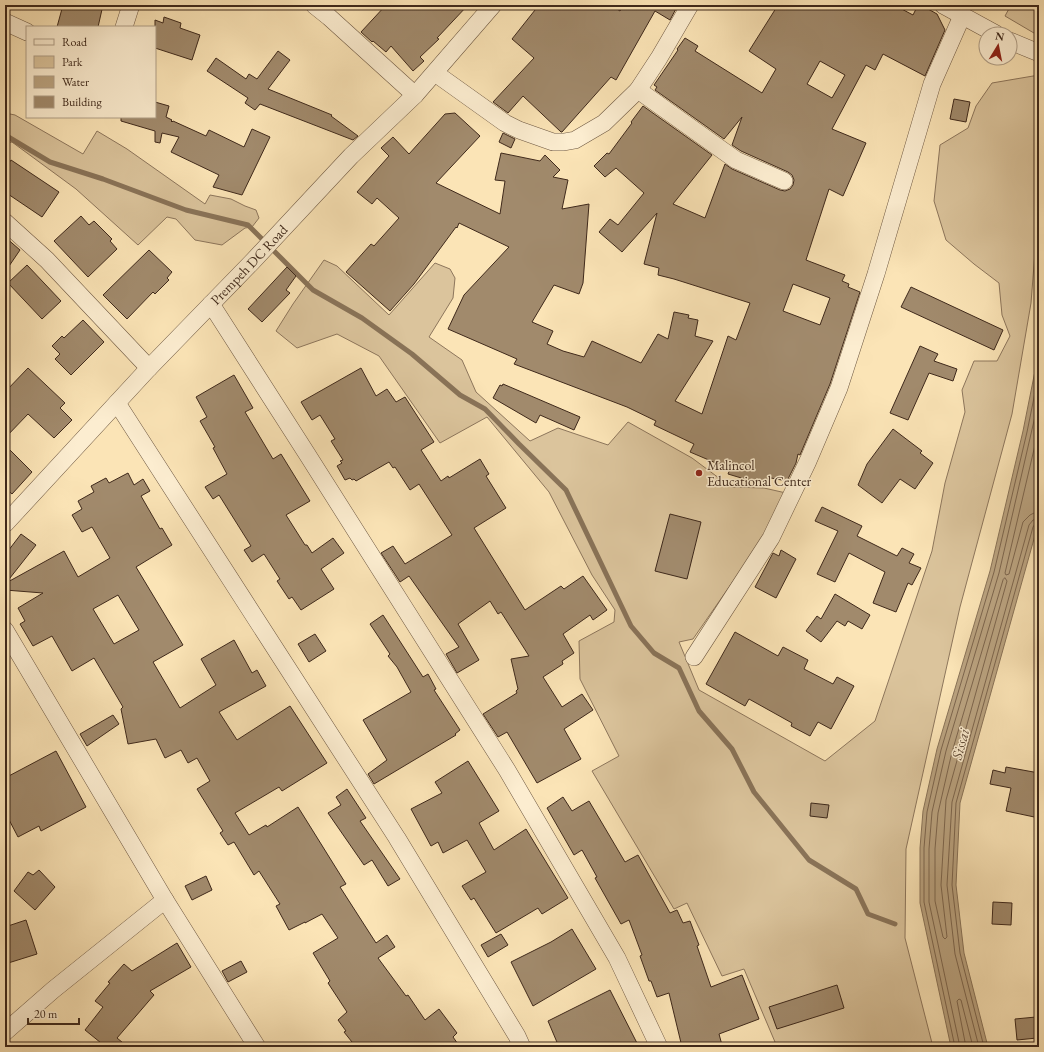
<svg xmlns="http://www.w3.org/2000/svg" width="1044" height="1052" font-family="'EB Garamond',serif">
	<style>
		.green { fill: #dbc49c; stroke: #8d765c }
		.water { fill: #bba481; stroke: #897358 }
		.lines { fill: none; stroke-linecap: round; stroke-linejoin: round }
		.shore { stroke: #7d664e; stroke-width: 1 }
		.stream { stroke: #897358; stroke-width: 5 }
		.building { fill: #a18a6c; stroke: #3f291b; fill-rule: evenodd }
		.street-casing { stroke: #6e5842; stroke-width: 18 }
		.street { stroke: #fcedd0; stroke-width: 17 }
		.poi-dot { fill: #8f2418; stroke: #fcedd0; stroke-width: 1.5 }
		.labels { text-anchor: middle; dominant-baseline: central; stroke-width: 3; stroke-linejoin: round; paint-order: stroke }
		.street-label { font-size: 14px; fill: #3f291b; stroke: #fcedd0 }
		.poi-label { font-size: 14px; fill: #3f291b; stroke: #fcedd0; text-anchor: start }
		.water-label { font-size: 15px; font-style: italic; fill: #644e3a; stroke: #fcedd0 }
	</style>
	<rect width="100%" height="100%" fill="#fbe4b6"/>
	<filter id="stains"><feTurbulence type="fractalNoise" baseFrequency=".005" numOctaves="4"/><feColorMatrix values="0 0 0 0 .2 0 0 0 0 .09 0 0 0 0 .02 0 0 0 .5 -.17"/></filter>
	<radialGradient id="worn" r=".72"><stop offset=".6" stop-color="#630" stop-opacity="0"/><stop offset="1" stop-color="#630" stop-opacity=".3"/></radialGradient>
	<g class="green">
		<path d="M1011 5H1039V36L1005 16Z"/>
		<path d="M1039 75V201L1031 303 1012 414 960 607 906 849 905 938 933 1047H777L775 1042 744 969 722 976 687 903 674 909 592 771 619 756 580 679 579 641 614 622 615 610 592 575 549 492 487 417 440 443 379 356 337 334 297 348 276 331 293 304 324 260 337 266 389 315 435 263 450 269 455 278 453 298 429 337 462 360 476 392 530 441 558 428 608 445 628 422 692 458 731 487 764 488 786 493 768 531 693 639 679 642 699 690 825 761 875 721 932 551 945 483 965 412 962 390 974 361H997L1010 336 1002 315 999 283 974 264 946 240 934 201 940 145 968 128 976 106 992 83Z"/>
		<path d="M5 113 15 115 83 154 97 131 127 149 205 204 210 195 231 199 245 206 256 210 259 218 252 227 245 228 222 245 195 240 176 219 167 217 138 245 76 189 12 142 5 143Z"/>
	</g>
	<path class="water" d="M1039 351V521L960 803 956 885 964 953 988 1047H951L920 903V848L923 811 937 749 990 571 1023 431Z"/>
	<g class="lines">
		<g class="shore">
			<path d="M1039 428 1005 573 1006 575 1009 574 1023 522 1030 515 1034 513 1039 512"/>
			<path d="M1005 578 1007 581 946 800 941 885 947 937 945 939 943 937 935 901V849L938 813 952 752 1003 580Z"/>
			<path d="M955 1047 924 902V848L927 812 941 750 994 572 1027 432 1039 373"/>
			<path d="M960 1047 929 902V849L932 812 946 751 999 573 1039 399"/>
			<path d="M966 1047 957 1001 959 999 961 1000 973 1047"/>
			<path d="M979 1047 955 954 947 885 952 802 1029 525 1033 520 1039 518"/>
			<path d="M984 1047 960 953 952 885 956 803 1033 527 1035 524 1039 523"/>
		</g>
		<path class="stream" d="M5 135 50 162 103 179 186 210 248 225 313 290 362 318 412 354 460 395 485 409 519 444 566 490 631 626 654 653 679 668 699 711 732 749 754 792 809 860 856 889 868 914 895 924"/>
	</g>
	<g class="building">
		<path d="M63 5H103L98 27H57Z"/>
		<path d="M386 5H468L437 38 439 39 420 57 424 61 413 71 391 46 386 52 373 41 372 42 361 32Z"/>
		<path d="M539 5H611L620 11 624 5H678L670 20 655 11 616 80 611 77 562 132H561L523 96 508 113 493 102 534 58 512 39Z"/>
		<path d="M778 5H894L913 15 918 5H921L937 14 945 30 925 76 883 54 875 70 866 65 832 129 866 143 843 196 829 189 806 260 845 275 842 281 849 284 848 287 860 292 830 384 800 455 798 454 796 463 787 481 771 478 768 486 728 474 730 469 690 452 694 444 654 425 656 421 627 407 514 364 517 359 448 329 464 295 509 247 459 223 457 228 456 227 414 284 390 311 346 272 371 244 374 246 399 218 377 198 372 204 357 192 389 156 381 148 393 137 409 154 445 114 455 113 480 136 436 183 500 214 505 181 495 180 501 153 540 161 545 155 560 170 553 177 568 180 562 209 589 204 583 283 579 294 554 285 532 322 553 331 547 344 563 351 584 357 592 341 641 363 658 334 668 339 674 312 689 315 688 318 698 320 695 336 713 341 675 401 702 414 728 336 736 340 750 303 674 279 658 275 659 268 644 264 657 213 622 252 599 232 610 219 618 225 644 193 616 168 605 177 594 166 607 153 609 154 632 123 631 122 643 106 712 155 673 204 705 218 725 164 732 169 780 190 785 191 790 189 793 185 794 180 792 175 788 172 741 151 732 145 742 117 724 139 655 90 657 87 654 85 678 50 677 49 685 38 698 46 695 51 762 93 776 69 749 51ZM820 61 845 75 832 98 807 84ZM793 284 830 298 820 325 783 311Z"/>
		<path d="M164 17 181 23 180 28 200 35 192 60 155 48V20L163 23Z"/>
		<path d="M278 51 290 60 268 89 332 115 331 116 358 136 353 140 260 104 255 110 245 103 248 98 207 71 216 58 246 79 249 74 257 79Z"/>
		<path d="M954 99 970 102 966 122 950 119Z"/>
		<path d="M155 102 169 106 166 117 172 120 171 121 172 122 173 121 206 136 209 130 244 147 252 129 270 137 242 195 213 187 219 175 171 152 179 137 162 133 160 143 155 142V131L121 121V117H155Z"/>
		<path d="M503 133 515 139 511 148 499 142Z"/>
		<path d="M11 160 59 192 42 217 5 192V169Z"/>
		<path d="M81 216 89 225 94 221 112 239 110 241 117 249 88 277 54 241Z"/>
		<path d="M5 237 20 250 5 272Z"/>
		<path d="M149 250 172 272 167 278 169 280 155 294 153 292 127 319 103 295Z"/>
		<path d="M27 265 61 301 42 319 8 283Z"/>
		<path d="M287 267 296 276 286 290 290 293 262 322 248 309Z"/>
		<path d="M911 287 1003 330 994 350 901 307Z"/>
		<path d="M83 320 104 342 71 375 55 359 60 354 52 346 62 336 64 338Z"/>
		<path d="M920 346 938 354 934 361 957 369 953 381 929 373 908 420 890 413Z"/>
		<path d="M28 368 65 403 60 408 72 420 54 438 28 414 5 438V392Z"/>
		<path d="M361 368 376 396 387 389 396 402 405 397 434 442 421 450 441 481 448 476 449 478 480 459 489 474 486 476 506 508 474 528 525 610 561 586 564 589 583 576 607 610 593 620 590 615 563 634 574 653 562 661 563 664 543 677 562 707 582 694 593 710 564 729 581 759 537 783 507 732 498 737 483 714 517 693 516 691 518 689 511 659 529 656 501 612 498 614 490 601 458 624 479 660 457 673 446 654 459 647 409 576 400 582 381 553 393 546 405 564 452 535 419 484 410 490 395 467 393 468 389 462 356 481 354 479 352 480 350 478 345 480 337 466 342 463 340 461 343 460 331 441 335 439 320 415 312 420 301 402Z"/>
		<path d="M234 375 253 408 245 412 273 459 281 454 310 501 286 515 305 545H307L312 553 333 538 344 553 321 569 334 589 301 610 292 597 289 599 277 581 280 579 264 554 252 562 244 550 251 546 219 495 213 499 205 487 227 474 213 448 215 447 200 421 207 417 196 397Z"/>
		<path d="M503 384 580 417 574 430 540 415 536 423 493 398 500 385 502 386Z"/>
		<path d="M893 429 922 451 920 453 933 463 915 489 900 479 882 503 858 485 867 464Z"/>
		<path d="M5 445 32 472 12 494 5 488Z"/>
		<path d="M128 473 134 485 143 479 150 491 141 496 160 529 162 528 172 545 136 567 183 645 153 662 180 708 216 685 201 659 234 640 252 673 257 670 266 686 219 712 237 740 290 706 327 763 282 791 279 787 235 813 249 835 266 825 267 827 298 807 346 884 340 887 376 943 387 935 395 947 378 958 406 996 408 995 425 1020 439 1009 457 1033 453 1037 460 1047H356L344 1032 346 1031 338 1020 347 1012 328 983 330 981 313 953 338 938 322 914 305 923V922L289 930 276 906 280 904 259 871 254 875 234 842 228 845 220 833 223 831 197 789 210 781 197 758 188 763 181 750 165 758 156 739 128 744 121 709 123 707 94 658 72 671 52 636 33 646 20 624 25 621 18 608 43 593 5 590V555L21 534 36 545 6 583 64 551 78 577 110 558 92 527 82 532 72 515 82 509 78 501 94 492 91 486 106 478 109 483ZM118 595 139 630 114 644 93 609Z"/>
		<path d="M822 507 862 526 857 536 897 556 902 548 914 554 909 563 921 568 912 585 908 583 896 612 873 603 885 572 849 553 835 582 817 574 838 531 815 521Z"/>
		<path d="M670 514 701 522 687 579 655 571Z"/>
		<path d="M781 550 796 559 776 598 755 587 773 553 779 556Z"/>
		<path d="M835 594 870 615 862 629 848 621 845 626 837 621 821 642 806 631 817 616 821 619Z"/>
		<path d="M383 615 423 677 428 674 436 689 434 690 460 730 455 734 456 735 374 784 368 774 387 760 363 720 411 692 397 667 388 656 390 654 370 624Z"/>
		<path d="M735 632 778 656 783 647 808 660 804 669 833 684 837 677 854 686 831 729 818 722 810 736 791 726 792 723 749 699 745 706 706 684Z"/>
		<path d="M315 634 326 651 309 662 298 644Z"/>
		<path d="M113 715 119 724 87 746 80 734Z"/>
		<path d="M56 751 86 807 41 831 39 826 18 837 5 812V778Z"/>
		<path d="M468 761 499 811 479 823 494 850 526 829 568 898 542 914 538 908 496 933 474 898 471 900 462 886 486 872 467 840 443 853 438 842 431 846 411 809 442 793 435 782Z"/>
		<path d="M1006 767 1039 773V818L1006 811 1011 788 990 784 993 770 1005 773Z"/>
		<path d="M347 789 366 818 360 821 400 879 388 886 372 860 364 865 328 813 341 805 336 797Z"/>
		<path d="M563 797 572 811 589 801 625 862 638 855 670 913 677 910 683 923 690 921 699 945 697 946 711 987 742 975 759 1019 719 1034 722 1045 713 1047H682L669 993 657 997 651 981H649L640 956 642 955 629 920 621 924 595 878 597 877 582 850 574 855 547 808Z"/>
		<path d="M811 803 829 805 827 818 810 816Z"/>
		<path d="M39 870 55 887 35 910 14 891 28 872 33 875Z"/>
		<path d="M206 876 212 890 192 900 185 886Z"/>
		<path d="M993 902 1012 903 1011 925 992 924Z"/>
		<path d="M26 920 37 954 5 964V927Z"/>
		<path d="M572 929 596 969 533 1006 511 962 551 942Z"/>
		<path d="M501 934 508 945 488 957 481 945Z"/>
		<path d="M177 943 191 967 150 991 154 995 117 1038 128 1047H106L85 1030 103 1007 95 1001 110 983 108 982 124 964 132 971Z"/>
		<path d="M241 961 247 972 228 982 222 971Z"/>
		<path d="M837 985 844 1008 777 1029 769 1007Z"/>
		<path d="M610 990 639 1047H559L548 1021Z"/>
		<path d="M1036 1017 1037 1038 1017 1040 1015 1019Z"/>
	</g>
	<g class="lines">
		<g class="street-casing">
			<g id="street">
				<path d="M314 5 329 17 415 95"/>
				<path d="M943 5 996 34"/>
				<path d="M5 22 27 32"/>
				<path d="M124 27 131 5"/>
				<path d="M1010 41 1039 53"/>
				<path d="M435 73 505 123 519 130 553 142H564L575 140 604 123 638 90 659 58 690 5"/>
				<path d="M638 90 736 160 784 181"/>
				<path d="M5 222 47 260 149 368"/>
				<path d="M211 304 307 454 507 770 617 958 659 1047"/>
				<path d="M117 403 397 838 517 1036 522 1047"/>
				<path id="s1" d="M5 524 149 368 252 262 351 156 415 95 493 5"/>
				<path d="M5 630 165 900 257 1047"/>
				<path d="M694 657 771 538 808 461 839 388 876 274 932 84 962 16"/>
				<path d="M5 1032 53 990 165 900"/>
			</g>
		</g>
		<use href="#street" class="street"/>
	</g>
	<circle class="poi-dot" cx="699" cy="473" r="4"/>
	<g class="labels">
		<g class="street-label">
			<text stroke="none"><textPath href="#s1" startOffset="356">Prempeh DC Road</textPath></text>
		</g>
		<g class="poi-label">
			<text x="707" y="465">Malincol<tspan x="707" dy="16">Educational Center</tspan></text>
		</g>
		<g class="water-label">
			<text transform="translate(960 744) rotate(-75)">Sissai</text>
		</g>
	</g>
	<rect width="1044" height="1052" fill="none" stroke="#fbe4b6" stroke-width="20"/>
	<rect x="6" y="6" width="1032" height="1040" fill="none" stroke="#3f291b" stroke-width="2"/>
	<rect x="10" y="10" width="1024" height="1032" fill="none" stroke="#3f291b"/>
	<rect x="26" y="26" width="130" height="92" fill="#fcedd0" stroke="#b09f88"/>
	<rect x="34" y="39" width="20" height="6" fill="#fcedd0" stroke="#b09f88"/>
	<text x="62" y="46" font-size="12" fill="#3f291b">Road</text>
	<rect x="34" y="56" width="20" height="12" fill="#dbc49c" stroke="#b09f88"/>
	<text x="62" y="66" font-size="12" fill="#3f291b">Park</text>
	<rect x="34" y="76" width="20" height="12" fill="#bba481" stroke="#b09f88"/>
	<text x="62" y="86" font-size="12" fill="#3f291b">Water</text>
	<rect x="34" y="96" width="20" height="12" fill="#a18a6c" stroke="#b09f88"/>
	<text x="62" y="106" font-size="12" fill="#3f291b">Building</text>
	<g transform="translate(998 46) rotate(10)"><circle r="19" fill="#fcedd0" stroke="#b09f88"/>
	<path d="M0-3L7 15L0 10L-7 15Z" fill="#8f2418"/>
	<text y="-6" font-size="11" font-weight="bold" text-anchor="middle" fill="#3f291b">N</text>
	</g>
	<path d="M28 1018v6h51v-6" fill="none" stroke="#3f291b" stroke-width="2"/>
	<text x="34" y="1018" font-size="12" fill="#3f291b" stroke="#fcedd0" stroke-width="3" paint-order="stroke">20 m</text>
	<rect width="100%" height="100%" filter="url(#stains)"/>
	<rect width="100%" height="100%" fill="url(#worn)"/>
</svg>
